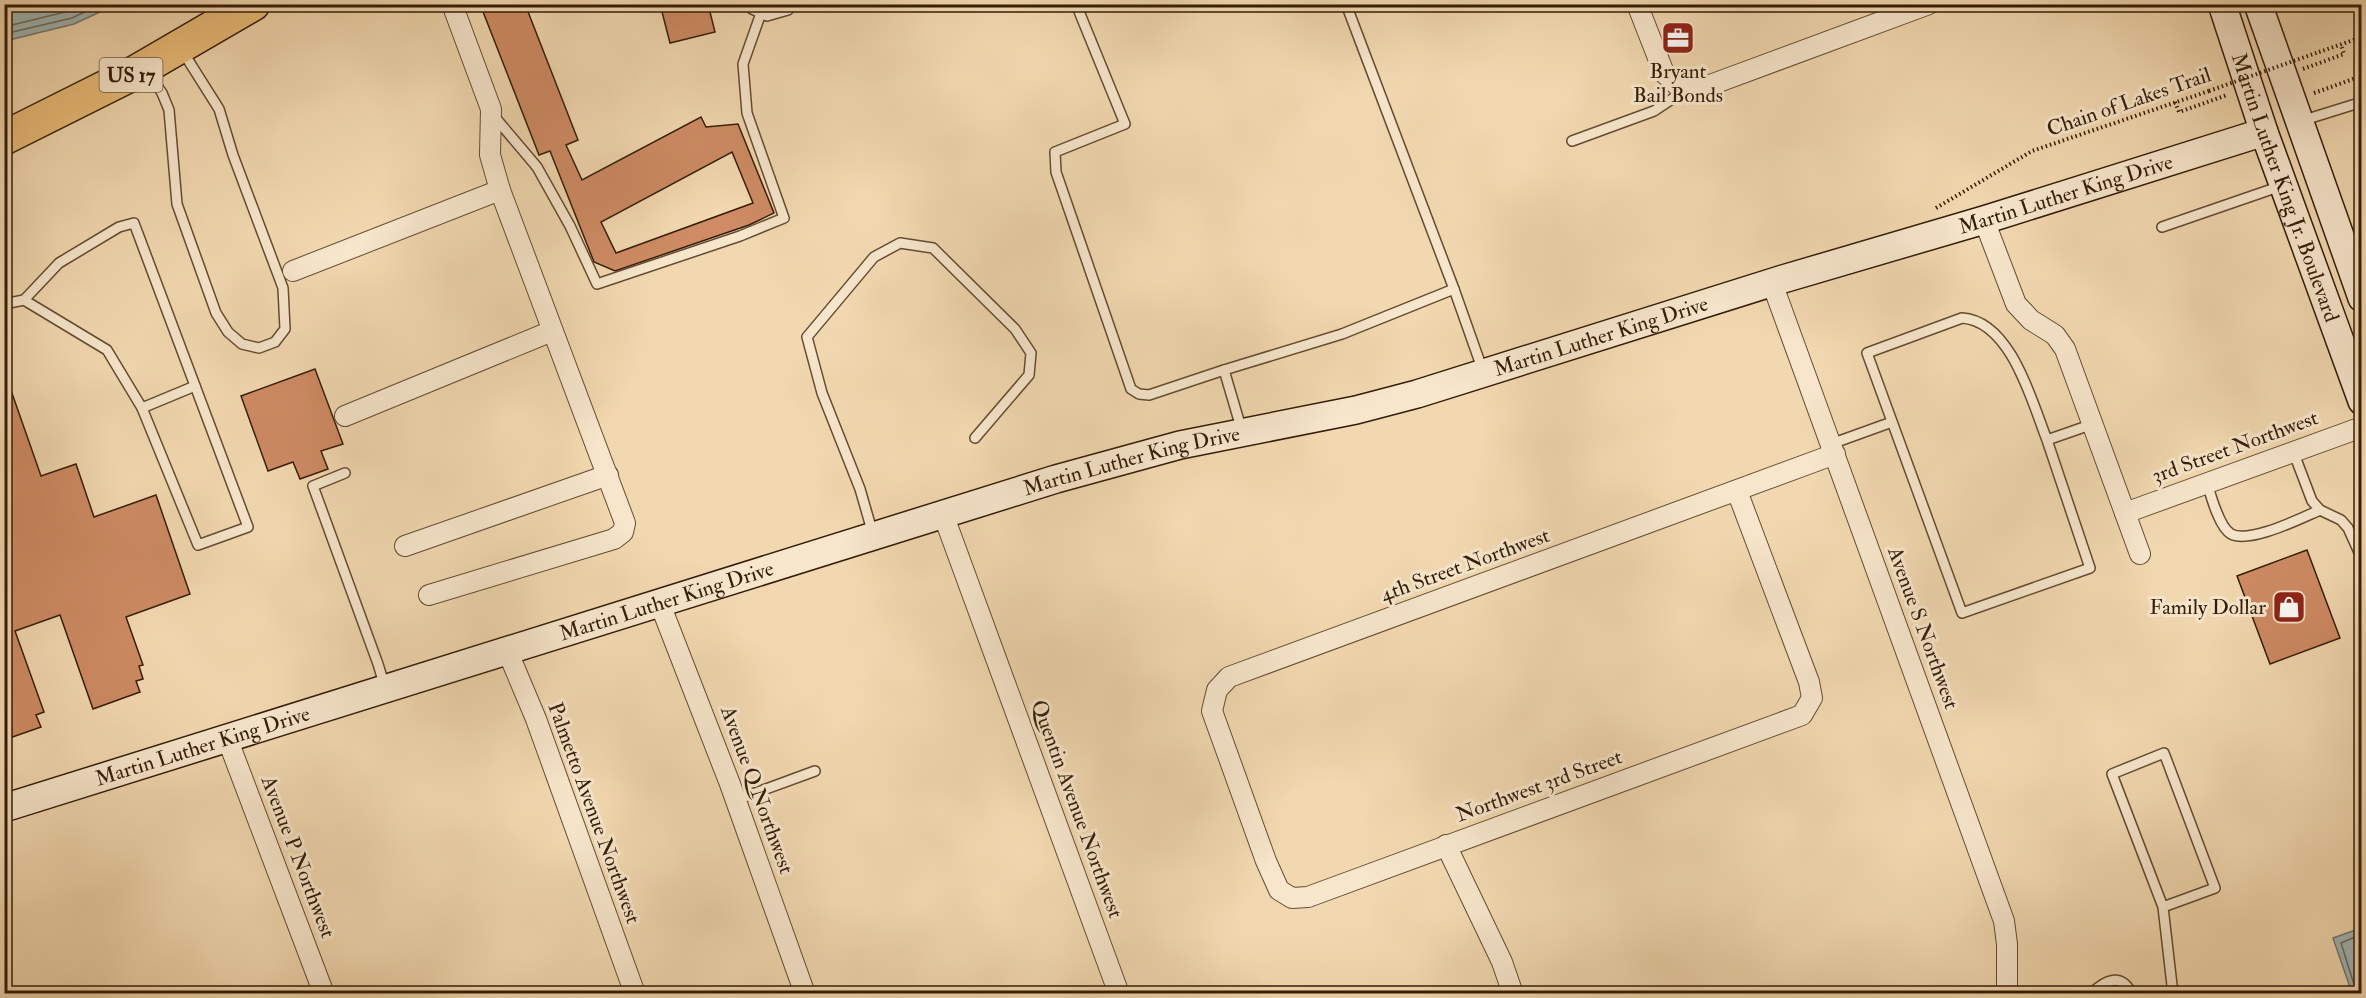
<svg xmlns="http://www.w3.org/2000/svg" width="2366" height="998" font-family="'IM FELL Double Pica',serif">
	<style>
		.water { fill: #a0b7b7; stroke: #757971; stroke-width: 1.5 }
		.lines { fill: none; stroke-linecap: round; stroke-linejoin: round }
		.shore { stroke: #6a6a5f; stroke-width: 1.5 }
		.building { fill: #ce8b64; stroke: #341d07; stroke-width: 1.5; fill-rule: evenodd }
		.lane-casing { stroke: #644c31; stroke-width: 12 }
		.street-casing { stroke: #644c31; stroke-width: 22 }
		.secondary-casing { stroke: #341d07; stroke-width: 30 }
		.highway-casing { stroke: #341d07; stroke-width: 36 }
		.path { stroke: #341d07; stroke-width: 4; stroke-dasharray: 1.5 3; stroke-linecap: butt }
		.lane { stroke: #f7e6cc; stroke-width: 9 }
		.street { stroke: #f7e6cc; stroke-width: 20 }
		.secondary { stroke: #f7e6cc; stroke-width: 27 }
		.highway { stroke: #e9bc78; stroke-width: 33 }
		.path-bridge { stroke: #341d07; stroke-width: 4; stroke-dasharray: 1.5 3; stroke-linecap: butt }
		.labels { text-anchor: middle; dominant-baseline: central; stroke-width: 6; stroke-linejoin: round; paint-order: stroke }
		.shield { fill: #f7e6cc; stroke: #6e5942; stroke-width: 1.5 }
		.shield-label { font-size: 20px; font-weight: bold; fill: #341d07 }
		.poi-label { font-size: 21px; fill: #341d07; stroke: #f7e6cc }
		.street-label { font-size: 21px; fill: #341d07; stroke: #f7e6cc }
	</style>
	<rect width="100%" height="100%" fill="#f2d8b0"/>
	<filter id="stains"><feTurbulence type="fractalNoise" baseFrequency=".00333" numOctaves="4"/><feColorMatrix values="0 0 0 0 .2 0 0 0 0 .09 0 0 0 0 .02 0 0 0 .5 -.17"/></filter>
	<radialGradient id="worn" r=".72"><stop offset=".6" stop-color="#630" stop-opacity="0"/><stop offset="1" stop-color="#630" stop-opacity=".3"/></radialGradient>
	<g class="water">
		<path d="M4 5 5 4 115 5 74 24 5 41Z"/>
		<path d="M2361 928V993H2352L2333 938Z"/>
	</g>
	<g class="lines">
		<g class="shore">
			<path d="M4 27 69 11 83 4"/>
			<path d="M4 34 72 18 101 4"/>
			<path d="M2357 994 2341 943 2362 934"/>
		</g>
	</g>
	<g class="building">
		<path d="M480 4H525L578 140 566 145 582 180 701 117 706 127 738 124 774 213 749 225 615 271 594 262 550 151 539 155ZM732 152 753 203 616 253 601 222Z"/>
		<path d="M660 4H708L715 32 670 43Z"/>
		<path d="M315 369 343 444 321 451 328 469 300 479 293 462 268 471 241 396Z"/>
		<path d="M7 379 41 476 76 464 94 517 156 495 190 594 126 617 143 665 139 666 143 679 136 681 140 692 93 709 60 615 15 631 44 712 36 715 41 727 4 740V380Z"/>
		<path d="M2307 550 2340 638 2270 664 2237 576Z"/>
	</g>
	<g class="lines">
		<g class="lane-casing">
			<g id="lane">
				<path d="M751 4 752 9 767 16 788 10 792 4"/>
				<path d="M1076 4 1125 124 1055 152 1056 172 1131 389 1139 394 1149 395 1224 370"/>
				<path d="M1346 4 1454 289"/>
				<path d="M148 72 162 93 169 110 177 204 216 313 228 332 242 344 259 348 275 342 285 329 283 288 233 155 219 109 183 52"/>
				<path d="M493 115 537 167 570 226 597 284 740 236 784 218 747 113 743 64 761 13"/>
				<path d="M2301 121 2362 102"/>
				<path d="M1572 141 1654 111 1687 89"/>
				<path d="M2162 227 2281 186"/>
				<path d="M4 304 24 300 59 263 119 227 134 223 248 527 198 545 142 408 107 350 24 300"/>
				<path d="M142 408 195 386"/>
				<path d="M1242 431 1224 370 1342 334 1454 289 1483 371"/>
				<path d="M2047 440C2032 402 2011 321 1962 318L1867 353 1962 613 2090 568 2047 440 2093 424"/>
				<path d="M1831 444 1892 422"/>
				<path d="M2293 451 2312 501 2320 510 2341 520 2348 528 2362 559"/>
				<path d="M345 473 313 486 378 664 385 687"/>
				<path d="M2207 483C2211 496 2219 527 2231 534 2250 544 2301 518 2320 510"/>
				<path d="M873 534 860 489 822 393 807 337 874 257 900 243 933 248 1015 329 1031 353 1029 375 975 438"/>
				<path d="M736 800 815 771"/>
				<path d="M2163 907 2215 888 2164 753 2112 774 2163 907 2173 994"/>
				<path d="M2091 994C2105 980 2121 972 2132 994"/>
			</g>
		</g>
		<g class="street-casing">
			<g id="street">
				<path d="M1637 4 1664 73 1678 86 1694 91 1929 4"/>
				<path d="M1984 220 2016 304 2031 320 2055 335 2065 349 2140 554"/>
				<path d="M293 271 500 190"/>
				<path d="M1772 283 2004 921 2007 944V994"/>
				<path d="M345 416 552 331"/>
				<path d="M1737 491 1809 682 1812 698 1802 715 1308 897 1292 898 1279 890 1266 861 1212 711 1217 690 1229 677 1835 454"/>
				<path d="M2125 513 2362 427"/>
				<path d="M943 514 1119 994"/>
				<path d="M405 546 608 475"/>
				<path d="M429 595 614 539 623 532 625 523 500 190 490 155 491 109 452 4"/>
				<path d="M660 604 730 784 805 994"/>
				<path d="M507 650 536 719 635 994"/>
				<path d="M227 738 324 994"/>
				<path d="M1446 845 1502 962 1513 994"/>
			</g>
		</g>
		<g class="secondary-casing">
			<g id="secondary">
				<path id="s1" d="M2222 4 2264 132 2362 401"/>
				<path d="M2258 4 2362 298"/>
				<path id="s2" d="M4 808 1056 479 1180 445 1356 410 1417 394 1783 279 1984 220 2264 132"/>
			</g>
		</g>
		<g class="highway-casing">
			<path id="highway" d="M4 138 136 72 253 4"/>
		</g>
		<g class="path">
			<path d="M2319 52 2362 37"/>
			<path d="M2303 69 2344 54 2341 45"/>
			<path d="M2314 93 2362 76"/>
			<path d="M2175 102 2179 112 2227 95"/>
			<path d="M1936 208 2032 151 2209 91"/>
		</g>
		<use href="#lane" class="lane"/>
		<use href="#street" class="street"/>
		<use href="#secondary" class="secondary"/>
		<use href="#highway" class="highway"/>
		<path class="path-bridge" d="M2209 91 2319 52"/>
	</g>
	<defs>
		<g id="office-square" transform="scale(1.725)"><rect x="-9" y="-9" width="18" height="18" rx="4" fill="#8f2418" stroke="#f7e6cc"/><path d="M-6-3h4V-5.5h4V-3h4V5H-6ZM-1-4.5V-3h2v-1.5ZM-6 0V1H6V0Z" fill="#fff"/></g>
		<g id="shop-square" transform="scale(1.725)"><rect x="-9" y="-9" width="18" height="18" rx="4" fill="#8f2418" stroke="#f7e6cc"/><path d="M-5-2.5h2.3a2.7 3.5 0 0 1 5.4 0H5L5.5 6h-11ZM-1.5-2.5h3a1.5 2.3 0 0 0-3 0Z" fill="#fff"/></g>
	</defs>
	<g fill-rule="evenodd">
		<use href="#office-square" x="1678" y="38"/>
		<use href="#shop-square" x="2289" y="607"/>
	</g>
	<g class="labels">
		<rect class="shield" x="99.5" y="58" width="63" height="34" rx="4.5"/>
		<g class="shield-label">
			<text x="131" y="75">US 17</text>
		</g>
		<g class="poi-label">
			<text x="1678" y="71">Bryant<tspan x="1678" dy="24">Bail Bonds</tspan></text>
			<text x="2266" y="607" text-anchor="end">Family Dollar</text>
		</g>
		<g class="street-label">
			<text transform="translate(2129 102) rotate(-19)">Chain of Lakes Trail</text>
			<text stroke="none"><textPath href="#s1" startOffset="194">Martin Luther King Jr. Boulevard</textPath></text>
			<text stroke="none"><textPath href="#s2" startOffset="2152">Martin Luther King Drive</textPath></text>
			<text stroke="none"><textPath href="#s2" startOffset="1666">Martin Luther King Drive</textPath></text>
			<text transform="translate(2235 447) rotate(-20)">3rd Street Northwest</text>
			<text stroke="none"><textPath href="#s2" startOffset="1180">Martin Luther King Drive</textPath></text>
			<text transform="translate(1465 565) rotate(-20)">4th Street Northwest</text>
			<text stroke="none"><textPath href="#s2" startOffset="694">Martin Luther King Drive</textPath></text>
			<text transform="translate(1923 628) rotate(70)">Avenue S Northwest</text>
			<text stroke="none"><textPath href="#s2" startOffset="208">Martin Luther King Drive</textPath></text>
			<text transform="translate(1539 786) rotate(-20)">Northwest 3rd Street</text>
			<text transform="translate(757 790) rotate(70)">Avenue Q Northwest</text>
			<text transform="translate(1077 809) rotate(70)">Quentin Avenue Northwest</text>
			<text transform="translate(594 813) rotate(70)">Palmetto Avenue Northwest</text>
			<text transform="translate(298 857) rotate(69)">Avenue P Northwest</text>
		</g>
	</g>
	<rect width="2366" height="998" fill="none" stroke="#f2d8b0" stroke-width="24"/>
	<rect x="6" y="6" width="2354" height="986" fill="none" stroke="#341d07" stroke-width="3"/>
	<rect x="12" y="12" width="2342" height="974" fill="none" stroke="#341d07" stroke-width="1.5"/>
	<rect width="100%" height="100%" filter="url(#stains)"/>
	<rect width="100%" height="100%" fill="url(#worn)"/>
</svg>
